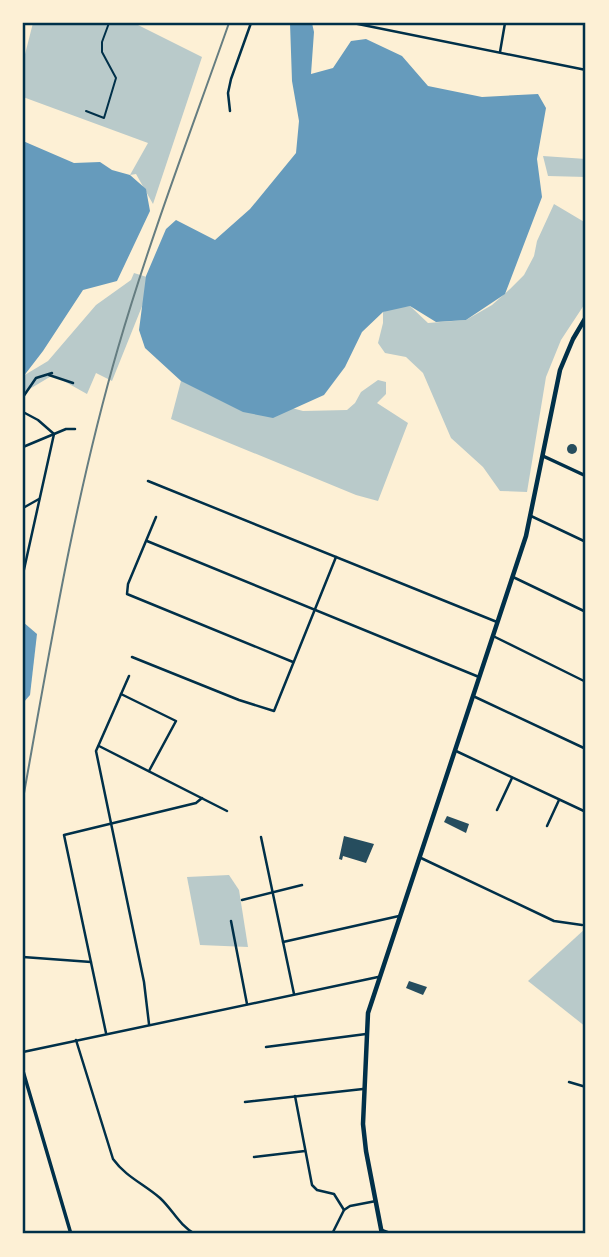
<svg xmlns="http://www.w3.org/2000/svg" width="609" height="1257" font-family="'Archivo Narrow',sans-serif">
	<style>
		.green { fill: #b9caca }
		.water { fill: #669bbc }
		.building { fill: #264d5e }
		.lines { fill: none; stroke-linecap: round; stroke-linejoin: round }
		.service { stroke: #003049; stroke-width: 2 }
		.minor { stroke: #003049; stroke-width: 2.5 }
		.tertiary { stroke: #003049; stroke-width: 3.5 }
		.secondary { stroke: #003049; stroke-width: 3.5 }
		.primary { stroke: #003049; stroke-width: 4.5 }
		.rail { stroke: #657d81; stroke-width: 2 }
		.neatline { fill: none; stroke: #003049; stroke-width: 2.5 }
	</style>
	<rect width="100%" height="100%" fill="#fdf0d5"/>
	<g class="green">
		<path d="M33 23H134L202 57 153 204 136 174 130 175 148 143 23 97V62Z"/>
		<path d="M543 156 586 159V177L548 176Z"/>
		<path d="M554 204 586 223V302L561 340 546 377 527 492 500 491 483 467 451 438 423 373 406 357 385 353 378 343 383 323V312L394 307 410 306 428 323 466 320 492 305 510 289 524 275 534 256 537 241Z"/>
		<path d="M134 273 153 279 112 381 96 373 87 394 53 375 23 393V376L48 361 96 305 131 280Z"/>
		<path d="M191 343 277 404 303 411 347 410 355 403 361 392 378 380 386 382V394L377 403 408 423 378 501 356 495 171 419Z"/>
		<path d="M229 875 239 890 248 947 200 945 187 877Z"/>
		<path d="M586 928V1027L528 981Z"/>
	</g>
	<g class="water">
		<path d="M290 23H312L314 32 311 74 333 68 351 41 366 39 402 56 428 86 482 97 538 94 546 108 537 159 542 197 505 294 466 320 436 322 410 306 383 312 362 332 345 367 324 395 273 418 243 412 181 381 145 348 139 330 146 276 166 229 176 220 215 240 250 209 296 153 299 121 292 81Z"/>
		<path d="M23 141 74 163 100 162 112 170 130 175 146 189 150 211 117 281 83 290 43 351 23 377Z"/>
		<path d="M23 622 37 634 30 695 23 703Z"/>
	</g>
	<g class="building">
		<circle cx="572" cy="449" r="5"/>
		<path d="M447 816 469 824 466 833 444 822Z"/>
		<path d="M344 836 374 844 366 863 343 856 342 860 339 859Z"/>
		<path d="M409 981 427 987 423 995 406 988Z"/>
	</g>
	<g class="lines">
		<path class="service" d="M86 111 104 118 116 78 102 52V42L109 23"/>
		<g class="minor">
			<path d="M353 23 586 70"/>
			<path d="M500 52 505 23"/>
			<path d="M230 111 228 93 231 79 251 23"/>
			<path d="M49 375 73 383"/>
			<path d="M23 397 36 378 52 373"/>
			<path d="M23 412 38 420 54 434 23 574"/>
			<path d="M23 447 66 429H75"/>
			<path d="M148 481 497 622"/>
			<path d="M23 508 39 499"/>
			<path d="M531 516 586 542"/>
			<path d="M156 517 128 584 127 594 293 662"/>
			<path d="M147 541 479 677"/>
			<path d="M513 577 586 612"/>
			<path d="M493 636 586 682"/>
			<path d="M132 657 239 700 274 711 336 557"/>
			<path d="M129 676 96 751 144 982 149 1024"/>
			<path d="M121 694 176 721 149 771"/>
			<path d="M473 696 586 749"/>
			<path d="M99 746 227 811"/>
			<path d="M456 751 586 812"/>
			<path d="M497 810 512 778"/>
			<path d="M547 826 559 800"/>
			<path d="M261 837 294 994"/>
			<path d="M421 858 554 921 582 925"/>
			<path d="M242 900 302 885"/>
			<path d="M231 921 247 1004"/>
			<path d="M283 942 399 916"/>
			<path d="M23 957 91 962"/>
			<path d="M106 1033 64 835 196 803 202 798"/>
			<path d="M76 1040 113 1159C126 1177 144 1184 160 1198 173 1210 179 1225 195 1234"/>
			<path d="M266 1047 366 1034"/>
			<path d="M23 1052 378 977"/>
			<path d="M569 1082 586 1087"/>
			<path d="M295 1096 312 1185 317 1190 334 1194 344 1210 350 1206 376 1201"/>
			<path d="M245 1102 363 1089"/>
			<path d="M254 1157 305 1151"/>
			<path d="M382 1230 393 1234"/>
			<path d="M332 1234 344 1210"/>
		</g>
		<path class="tertiary" d="M543 456 586 476"/>
		<path class="secondary" d="M23 1071 71 1234"/>
		<path class="primary" d="M382 1234 366 1151 363 1124 368 1013 526 536 560 370 573 339 586 317"/>
		<path class="rail" d="M23 799C50 648 75 496 118 348 150 238 191 131 229 23"/>
	</g>
	<rect width="609" height="1257" fill="none" stroke="#fdf0d5" stroke-width="49"/>
	<rect x="24" y="24" width="560" height="1208" class="neatline"/>
</svg>
